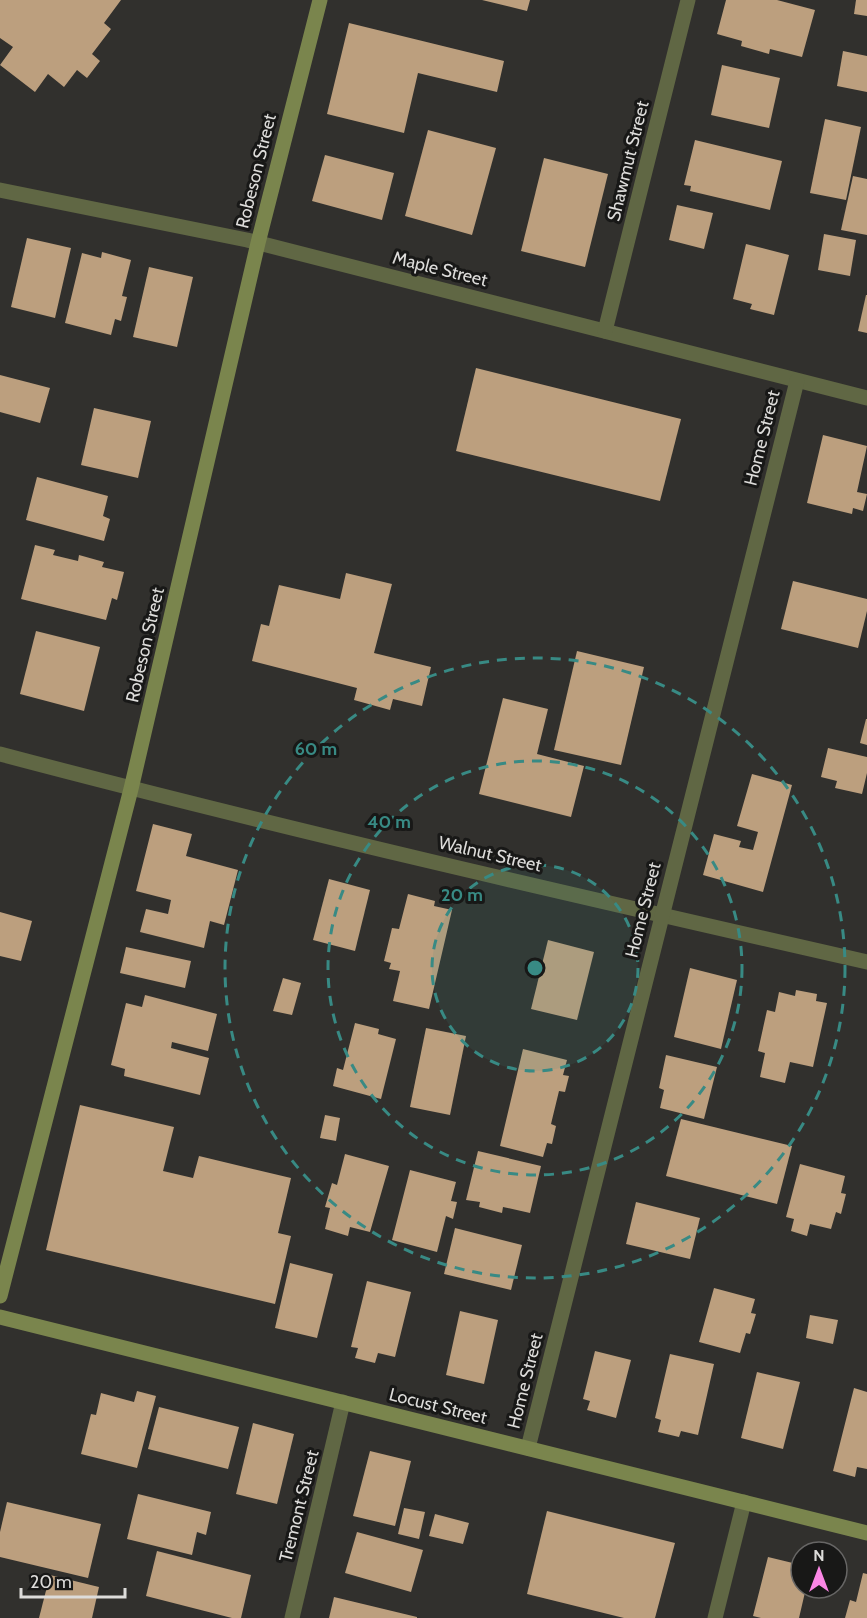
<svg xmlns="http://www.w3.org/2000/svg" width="867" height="1618" font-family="Cabin,sans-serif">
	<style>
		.building { fill: #bc9f7e }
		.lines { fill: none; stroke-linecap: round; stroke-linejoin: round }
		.street { stroke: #606744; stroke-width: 15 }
		.secondary { stroke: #7a854d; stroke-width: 15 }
		.ring { fill: none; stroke: #388a84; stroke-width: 3; stroke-dasharray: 10 8 }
		.labels { text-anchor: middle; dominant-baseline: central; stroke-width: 6; stroke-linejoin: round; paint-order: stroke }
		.street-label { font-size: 18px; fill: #dddcda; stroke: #181817 }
		.centre { fill: #388a84; stroke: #181817; stroke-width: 3 }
		.ring-label { font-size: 18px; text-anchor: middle; font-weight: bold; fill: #388a84; stroke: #181817; stroke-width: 6; stroke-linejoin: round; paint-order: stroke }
	</style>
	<rect width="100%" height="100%" fill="#31302d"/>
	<g class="building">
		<path d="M0 0H121L104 23 111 29 92 54 100 61 87 78 77 70 64 87 48 74 35 92 0 65 13 47 0 38Z"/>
		<path d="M482 0H530L527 11Z"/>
		<path d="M726 0H777L815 10 802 57 770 49 769 54 741 46 742 41 717 34Z"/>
		<path d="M856 0H867V16L854 14Z"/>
		<path d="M349 23 504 61 497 92 418 73 404 133 327 114Z"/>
		<path d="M843 51 867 56V92L837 86Z"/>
		<path d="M722 65 780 78 769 128 711 115Z"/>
		<path d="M825 119 861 127 846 200 810 193Z"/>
		<path d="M428 130 496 148 472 235 405 216Z"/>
		<path d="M695 140 782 161 770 210 690 191 691 186 684 185Z"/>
		<path d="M325 155 394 173 382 220 312 201Z"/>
		<path d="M544 158 608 174 585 267 521 251Z"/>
		<path d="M853 176 867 179V235L841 230Z"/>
		<path d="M677 205 713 213 704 249 669 240Z"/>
		<path d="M824 234 856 240 850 276 818 270Z"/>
		<path d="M27 238 71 248 55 318 11 307Z"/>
		<path d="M746 244 789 255 774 315 750 309 752 304 733 299Z"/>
		<path d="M102 252 131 260 122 296 127 297 121 321 115 319 111 335 65 323 82 253 101 258Z"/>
		<path d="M149 267 193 277 177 347 133 337Z"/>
		<path d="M866 295H867V333L858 331Z"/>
		<path d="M476 368 681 419 660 501 456 451Z"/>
		<path d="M0 375 50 388 40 423 0 412Z"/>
		<path d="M94 408 151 421 138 478 81 465Z"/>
		<path d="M823 435 867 446 857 492 867 494 863 511 853 508 852 514 807 503Z"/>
		<path d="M37 477 108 496 103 516 110 519 104 541 26 520Z"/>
		<path d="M35 545 55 550 53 555 78 561 79 555 104 562 102 567 124 572 117 600 112 598 106 620 21 599Z"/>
		<path d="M346 573 392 584 374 653 431 667 422 706 393 699 390 710 354 700 357 688 252 661 261 624 269 626 279 585 340 599Z"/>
		<path d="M793 581 867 599V611L858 648 781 629Z"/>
		<path d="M36 631 100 647 84 711 20 694Z"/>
		<path d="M577 651 644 667 621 765 554 750Z"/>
		<path d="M503 698 548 709 537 754 584 766 571 817 479 794Z"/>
		<path d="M866 719H867V745L860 743Z"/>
		<path d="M828 748 867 757V773L862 794 835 788 837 781 821 777Z"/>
		<path d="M752 774 792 785 763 892 703 875 714 834 741 841 739 847 753 850 758 832 737 826Z"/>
		<path d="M153 824 192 834 186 856 238 870 224 925 210 921 204 948 140 932 146 909 168 914 171 900 136 891Z"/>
		<path d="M329 879 370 890 355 951 313 940Z"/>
		<path d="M408 894 435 901 434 906 452 910 429 1009 393 1001 400 971 389 969 391 963 384 961 392 928 399 929Z"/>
		<path d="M0 912 32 921 21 961 0 956Z"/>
		<path d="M548 940 594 952 577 1020 531 1009Z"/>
		<path d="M126 947 191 961 185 988 120 973Z"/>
		<path d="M690 968 737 980 721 1049 674 1037Z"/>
		<path d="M283 978 301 983 292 1015 273 1011Z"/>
		<path d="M796 990 817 994 816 1001 827 1003 813 1067 790 1062 785 1083 760 1077 765 1053 758 1051 767 1010 775 1012 779 992 795 996Z"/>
		<path d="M145 995 217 1014 208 1051 172 1042 171 1048 209 1058 200 1095 124 1076 125 1069 111 1065 126 1003 142 1007Z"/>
		<path d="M355 1023 379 1029 378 1034 396 1039 381 1099 333 1086 337 1068 343 1070Z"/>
		<path d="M426 1028 466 1036 450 1115 410 1107Z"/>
		<path d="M523 1049 567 1060 563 1075 569 1076 565 1092 559 1091 551 1124 556 1126 552 1144 547 1143 543 1157 500 1146Z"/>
		<path d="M666 1055 717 1067 704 1119 660 1108 664 1090 659 1088Z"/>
		<path d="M80 1105 174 1127 163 1171 193 1178 199 1156 291 1178 278 1233 291 1236 275 1304 46 1250Z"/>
		<path d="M325 1115 340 1118 336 1141 320 1138Z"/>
		<path d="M681 1119 792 1146 777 1204 666 1176Z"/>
		<path d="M478 1151 541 1166 530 1213 503 1207 502 1213 479 1207 480 1202 466 1200Z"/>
		<path d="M345 1154 389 1166 370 1232 350 1227 348 1236 325 1229 330 1208 325 1207 332 1183 337 1185Z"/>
		<path d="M800 1164 845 1176 841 1193 846 1194 841 1214 836 1212 831 1229 810 1224 807 1236 791 1231 794 1219 786 1217Z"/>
		<path d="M410 1170 456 1182 451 1201 457 1202 453 1219 446 1216 437 1252 392 1240Z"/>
		<path d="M636 1202 700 1218 690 1259 626 1244Z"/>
		<path d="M455 1228 522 1245 511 1290 444 1274Z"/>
		<path d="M290 1263 333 1274 317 1338 275 1328Z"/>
		<path d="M367 1281 411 1292 395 1357 378 1353 375 1363 355 1358 358 1348 351 1347Z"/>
		<path d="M714 1288 755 1299 751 1313 756 1314 750 1334 746 1333 740 1353 699 1342Z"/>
		<path d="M460 1311 498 1320 484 1384 446 1375Z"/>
		<path d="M810 1315 838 1320 833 1344 806 1338Z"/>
		<path d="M595 1351 631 1360 616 1418 587 1410 590 1401 583 1399Z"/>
		<path d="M670 1354 714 1364 698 1435 681 1431 679 1437 658 1432 661 1420 655 1418Z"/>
		<path d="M757 1372 800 1382 783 1449 741 1438Z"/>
		<path d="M854 1388 867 1392V1469L857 1467 855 1477 833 1471Z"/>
		<path d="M137 1391 156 1396 137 1468 81 1454 91 1414 96 1415 101 1393 134 1402Z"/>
		<path d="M159 1407 239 1427 228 1469 148 1449Z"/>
		<path d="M253 1423 294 1434 277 1504 236 1494Z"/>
		<path d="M370 1451 411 1461 395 1526 353 1516Z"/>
		<path d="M138 1494 211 1512 206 1535 197 1532 192 1555 127 1539Z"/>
		<path d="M7 1502 101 1524 88 1578 0 1557V1532Z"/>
		<path d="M404 1508 425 1512 419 1539 398 1534Z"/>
		<path d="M547 1511 675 1543 655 1618H624L527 1594Z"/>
		<path d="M435 1514 469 1523 463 1544 429 1536Z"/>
		<path d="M357 1532 423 1550 411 1592 345 1573Z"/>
		<path d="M157 1551 251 1575 241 1618H232L146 1596Z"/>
		<path d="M768 1557 801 1565V1588H806L799 1618H761L753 1616Z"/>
		<path d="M863 1573 867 1574V1618H845L850 1600 856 1602Z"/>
		<path d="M50 1575 99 1587 92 1618H39Z"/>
		<path d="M334 1597 417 1617V1618H329Z"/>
	</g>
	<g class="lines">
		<g class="street">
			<path d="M0 190 247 240 867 398"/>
			<path d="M605 331 688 0"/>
			<path d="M0 754C287 830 577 896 867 962"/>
			<path d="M528 1448 797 381"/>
			<path d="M292 1618 343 1402"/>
			<path d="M715 1618 744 1502"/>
		</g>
		<g class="secondary">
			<path d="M0 1296 131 789 258 243 320 0"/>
			<path d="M0 1317 867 1533"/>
		</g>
	</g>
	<circle cx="535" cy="968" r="103" fill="#388a84" fill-opacity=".12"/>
	<g class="ring">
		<circle cx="535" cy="968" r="103"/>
		<circle cx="535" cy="968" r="207"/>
		<circle cx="535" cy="968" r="310"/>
	</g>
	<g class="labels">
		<g class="street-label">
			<text transform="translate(628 161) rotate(-76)">Shawmut Street</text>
			<text transform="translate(256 171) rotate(-76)">Robeson Street</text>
			<text transform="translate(440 269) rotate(14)">Maple Street</text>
			<text transform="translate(762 438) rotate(-76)">Home Street</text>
			<text transform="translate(145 645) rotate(-77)">Robeson Street</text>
			<text transform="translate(490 854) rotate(13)">Walnut Street</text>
			<text transform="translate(643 910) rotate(-76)">Home Street</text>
			<text transform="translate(525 1381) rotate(-76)">Home Street</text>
			<text transform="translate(438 1406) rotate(14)">Locust Street</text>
			<text transform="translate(299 1506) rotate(-76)">Tremont Street</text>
		</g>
	</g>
	<circle cx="535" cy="968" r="9" class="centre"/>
	<g class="ring-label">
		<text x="316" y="755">60 m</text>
		<text x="389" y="828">40 m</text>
		<text x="462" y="901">20 m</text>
	</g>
	<g transform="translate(819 1570)"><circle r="28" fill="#181817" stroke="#676665" stroke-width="1.5"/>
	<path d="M0-4.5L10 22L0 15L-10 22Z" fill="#fb87e5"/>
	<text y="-9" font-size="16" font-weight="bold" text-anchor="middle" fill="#dddcda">N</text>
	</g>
	<path d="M21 1588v9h104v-9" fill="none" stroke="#dddcda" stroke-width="3"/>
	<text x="30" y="1588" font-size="18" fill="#dddcda" stroke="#181817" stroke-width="4.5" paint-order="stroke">20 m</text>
</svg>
